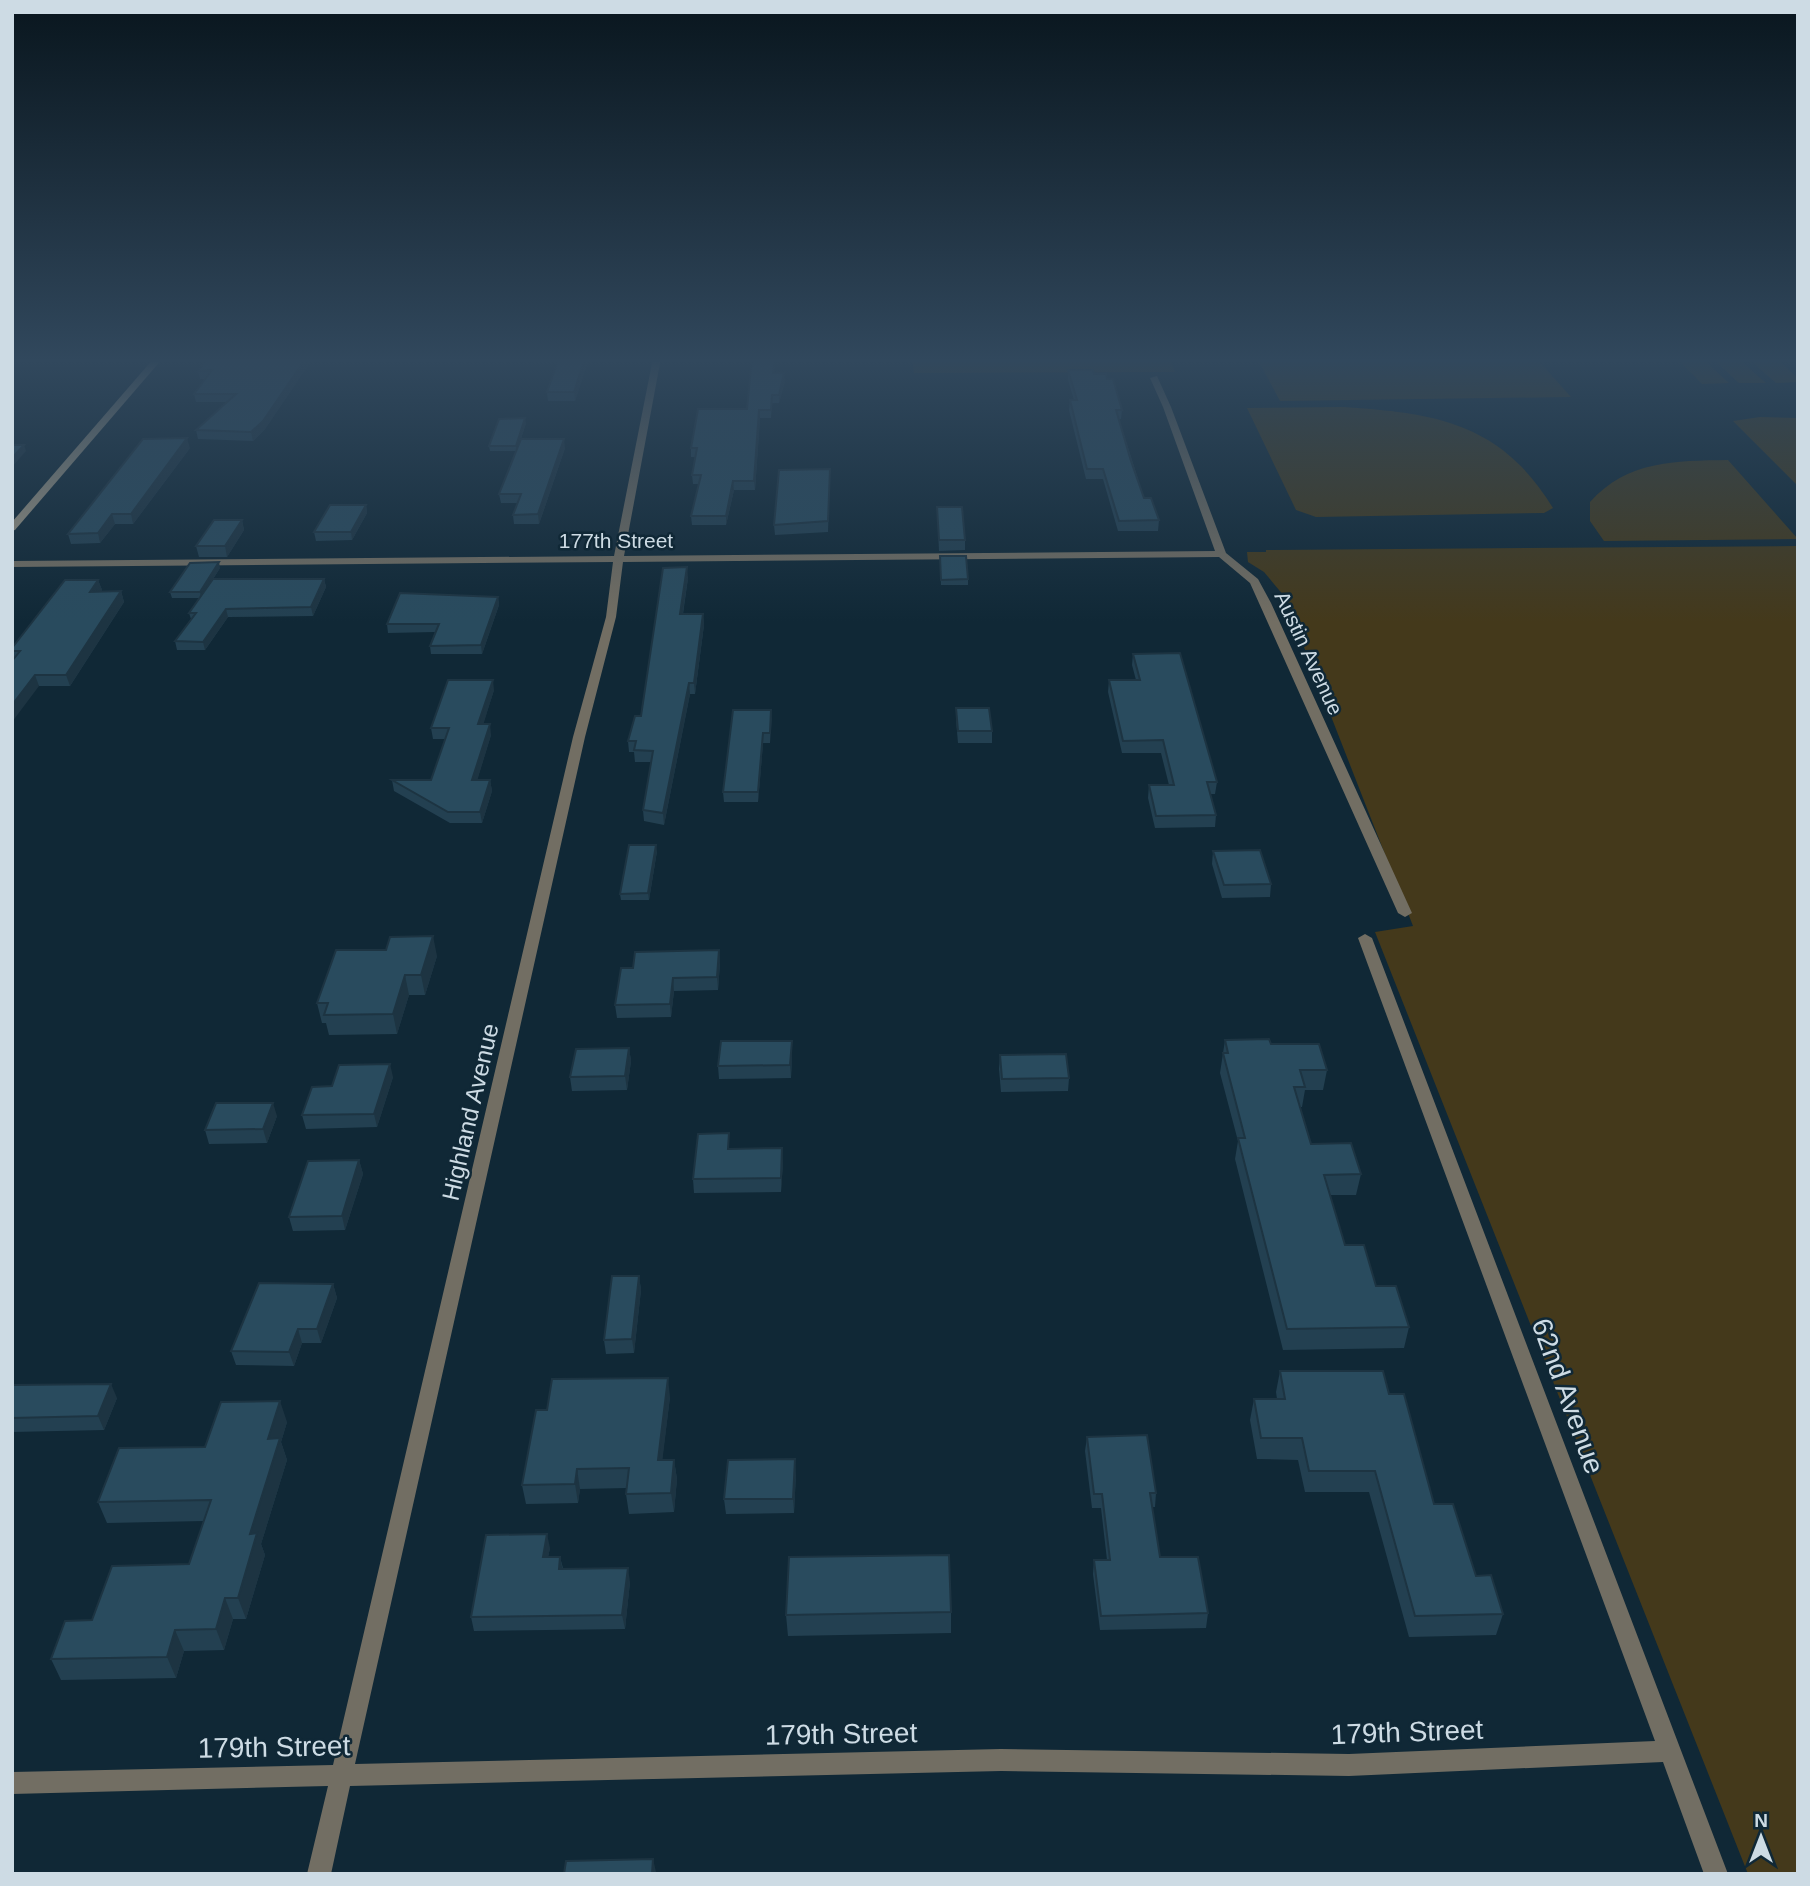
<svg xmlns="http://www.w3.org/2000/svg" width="1810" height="1886" font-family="Helvetica,sans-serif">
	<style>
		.green { fill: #44391b }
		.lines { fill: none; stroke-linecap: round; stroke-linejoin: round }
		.street { fill: #726e63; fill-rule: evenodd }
		.secondary { fill: #9e9785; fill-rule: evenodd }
		.wall { fill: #234051 }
		.shaded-wall { fill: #1d3442 }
		.building { fill: #294b5e; stroke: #1d3442; stroke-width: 2 }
		.labels { text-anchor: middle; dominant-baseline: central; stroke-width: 5; stroke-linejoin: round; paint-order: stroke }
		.far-street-label { font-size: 21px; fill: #cddbe4; stroke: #102836 }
		.street-label { font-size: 24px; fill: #cddbe4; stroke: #102836 }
		.near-street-label { font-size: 28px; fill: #cddbe4; stroke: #102836 }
	</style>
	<rect width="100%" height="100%" fill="#102836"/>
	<g class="green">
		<path d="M912 358H1169L1175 372 914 373Z"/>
		<path d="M1257 358H1536L1571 397 1280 401Z"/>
		<path d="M1779 361 1798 378V382L1776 383 1752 362Z"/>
		<path d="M1680 362H1706L1729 383 1702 384Z"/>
		<path d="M1716 362H1742L1766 383H1739Z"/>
		<path d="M1343 407C1436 413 1501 423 1553 508L1544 513 1316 517 1296 510 1247 408Z"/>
		<path d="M1760 417 1798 418V486L1733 421Z"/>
		<path d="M1728 460 1798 539 1604 541 1590 521V502C1628 460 1675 461 1728 460Z"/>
		<path d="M1798 546V1874H1748L1375 932 1413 926 1284 596 1264 572 1248 562 1247 552H1266V550Z"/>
	</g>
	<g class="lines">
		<path class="street" d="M653 358H661L624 556 1215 551 1163 407 1150 378 1157 376 1171 407 1226 553 1258 579 1271 603 1412 913 1405 917 1398 913 1250 583 1219 557 623 562 616 617 585 737 355 1764 1001 1749 1349 1754 1655 1741 1358 938 1365 934 1372 938 1728 1874H1704L1663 1762 1349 1776 1001 1771 350 1786 331 1874H307L328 1786 12 1794V1772L333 1765 573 737 606 617 613 562 12 567V561L614 556Z"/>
		<path class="secondary" d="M154 358H163L15 530 12 531V522Z"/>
	</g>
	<g class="wall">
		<path d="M208 358H313L265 429 253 441 198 439 196 430 227 402H196L194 394 206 379H200L198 371Z"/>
		<path d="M538 358H589L575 401H548L547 392 558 362 538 363Z"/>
		<path d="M776 358 774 373 785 381 779 403H772L771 418H760L755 490H734L726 525H692L691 516 699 484H693L692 475 695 457H691V448L747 409Z"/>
		<path d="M1068 370 1094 374 1107 379 1122 410 1121 419H1119L1144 498 1159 520 1158 531H1118L1103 479H1086L1069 410 1070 400H1074L1068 380Z"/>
		<path d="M526 423 519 445 565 448 539 524H514L513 515 517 503H501L499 494 516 451H490L489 446Z"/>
		<path d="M190 448 133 524H115L100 543 71 544 68 534Z"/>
		<path d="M830 469 828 532 775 535 774 525Z"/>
		<path d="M366 505 367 513 352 540 316 541 314 532Z"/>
		<path d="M937 507 965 540V550L939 551Z"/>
		<path d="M242 520 244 530 227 557H199L196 546Z"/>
		<path d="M940 562 968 579V585H941Z"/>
		<path d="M220 568 213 579H324L326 587 313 616 228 617 205 650H177L175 641 191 619 189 613 200 598H172L170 592Z"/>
		<path d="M688 578 683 614H703L704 625 695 694H690L664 825 644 821 643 810 651 762H635L634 752H629L628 741 641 716Z"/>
		<path d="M98 580 102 590 101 591H121L124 602 70 686H39L13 660 12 648Z"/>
		<path d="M498 597 499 605 482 654H431L430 646 435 632 388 633 387 624Z"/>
		<path d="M1133 654 1217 782 1215 794H1210L1216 815 1215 827 1155 828 1148 798 1149 785H1169L1161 753H1122L1108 692 1109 680H1136L1132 665Z"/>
		<path d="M494 690 483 724 491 735 477 780H490L492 791 482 823H450L394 791 392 780H431L445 739H433L431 728Z"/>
		<path d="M956 708 992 731V743H958L956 720Z"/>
		<path d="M771 710 770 743H763L758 802H724L723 792Z"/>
		<path d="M657 851 649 900H621L620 894Z"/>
		<path d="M1213 851 1271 884 1270 897 1222 898 1212 864Z"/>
		<path d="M719 950 720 963 718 990 674 991 671 1017 617 1018 615 1005 633 968Z"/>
		<path d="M437 956 425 995H409L397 1034 329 1035 326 1023H322L317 1003Z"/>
		<path d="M1225 1040 1271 1044 1327 1070 1323 1090H1305L1302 1107H1300L1311 1144 1361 1174 1356 1195H1330L1345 1245 1376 1286 1409 1327 1404 1348 1283 1350 1235 1159 1238 1141 1220 1073Z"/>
		<path d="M792 1041V1055L791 1078 719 1079 718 1066Z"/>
		<path d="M629 1048 631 1061 627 1090 572 1091 570 1077Z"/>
		<path d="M1000 1055 1069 1078 1068 1091 1001 1092 999 1069Z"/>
		<path d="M393 1077 377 1127 306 1129 302 1115 332 1086Z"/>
		<path d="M277 1116 267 1143 209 1144 205 1130Z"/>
		<path d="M359 1160 363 1174 345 1230 293 1231 289 1217Z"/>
		<path d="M783 1162 781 1192 694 1193 693 1179Z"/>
		<path d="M639 1276 641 1290 634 1353 606 1354 604 1340Z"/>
		<path d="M333 1284 337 1298 321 1343H302L294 1366 236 1365 231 1351Z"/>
		<path d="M1280 1371 1389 1394 1434 1504 1476 1576 1503 1614 1496 1635 1409 1637 1369 1492H1305L1298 1460 1257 1459 1250 1420 1254 1399H1277L1276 1392Z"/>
		<path d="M12 1385 117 1398 104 1430 12 1432Z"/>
		<path d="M670 1397 662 1460H674L677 1479 674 1512 629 1514 626 1494 627 1488 580 1489 578 1503 526 1504 522 1485 547 1410Z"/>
		<path d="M287 1422 281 1442 287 1460 261 1544 265 1555 246 1619H233L224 1650 184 1651 176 1678 61 1680 51 1659 92 1620 189 1564 204 1521 107 1523 98 1502 205 1447Z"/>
		<path d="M1087 1437 1156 1493 1155 1507H1152L1160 1557 1208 1613 1206 1628 1100 1630 1093 1574 1094 1560H1107L1101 1508H1092L1085 1451Z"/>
		<path d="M796 1473 794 1513 726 1514 724 1499Z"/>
		<path d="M550 1548 548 1557H560L563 1568 630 1582 625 1629 474 1631 471 1617Z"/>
		<path d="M951 1612V1633L788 1636 786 1615Z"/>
	</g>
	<g class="shaded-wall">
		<path d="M306 358H313L265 429 253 441 251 432Z"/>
		<path d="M585 358H589L575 401 574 392Z"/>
		<path d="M784 373 785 381 779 403V395Z"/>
		<path d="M759 410 760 418 755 490 754 481Z"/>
		<path d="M525 418 526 423 517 451 516 446Z"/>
		<path d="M187 438 190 448 133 524 131 514Z"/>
		<path d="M564 439 565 448 539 524 538 514Z"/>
		<path d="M24 445 26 451 12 467V458Z"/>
		<path d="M733 481 734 490 726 525V516Z"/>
		<path d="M366 505 367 513 352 540 351 532Z"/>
		<path d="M112 514 115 524 100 543 98 533Z"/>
		<path d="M242 520 244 530 227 557 225 546Z"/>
		<path d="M219 562 220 568 201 598 200 592Z"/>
		<path d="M687 567 688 578 681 625 680 614Z"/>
		<path d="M324 579 326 587 313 616 311 607Z"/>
		<path d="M98 580 102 590 93 602 90 592Z"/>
		<path d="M121 591 124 602 70 686 66 675Z"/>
		<path d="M498 597 499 605 482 654 481 645Z"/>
		<path d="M226 609 228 617 205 650 203 642Z"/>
		<path d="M703 614 704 625 695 694 694 683Z"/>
		<path d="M35 675 39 686 12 722V705Z"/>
		<path d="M493 680 494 690 480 735 478 724Z"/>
		<path d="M689 683 690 694 664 825 663 813Z"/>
		<path d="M771 710 772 719 770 743V733Z"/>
		<path d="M490 724 491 735 474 791 472 780Z"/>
		<path d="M763 733V743L758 802V792Z"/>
		<path d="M490 780 492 791 482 823 480 812Z"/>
		<path d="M656 845 657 851 649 900 648 893Z"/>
		<path d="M433 936 437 956 425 995 421 975Z"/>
		<path d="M719 950 720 963 718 990 717 977Z"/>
		<path d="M405 975 409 995 397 1034 393 1014Z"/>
		<path d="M673 978 674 991 671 1017 670 1004Z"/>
		<path d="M792 1041V1055L791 1078 790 1065Z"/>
		<path d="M629 1048 631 1061 627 1090 625 1076Z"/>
		<path d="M390 1064 393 1077 377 1127 374 1114Z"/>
		<path d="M273 1103 277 1116 267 1143 263 1129Z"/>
		<path d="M782 1148 783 1162 781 1192V1178Z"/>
		<path d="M359 1160 363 1174 345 1230 342 1216Z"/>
		<path d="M639 1276 641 1290 634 1353 632 1339Z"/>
		<path d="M333 1284 337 1298 321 1343 317 1329Z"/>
		<path d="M298 1329 302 1343 294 1366 289 1352Z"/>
		<path d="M668 1378 670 1397 660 1480 658 1460Z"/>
		<path d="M111 1384 117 1398 104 1430 98 1416Z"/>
		<path d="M280 1401 287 1422 281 1442 287 1460 261 1544 265 1555 246 1619 238 1598 268 1439Z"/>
		<path d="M795 1459 796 1473 794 1513 793 1499Z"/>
		<path d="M674 1460 677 1479 674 1512 671 1493Z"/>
		<path d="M577 1469 580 1489 578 1503 575 1484Z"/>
		<path d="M547 1534 550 1548 545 1571 543 1557Z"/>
		<path d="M560 1557 563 1571 559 1569Z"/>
		<path d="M628 1568 630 1582 625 1629 622 1615Z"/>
		<path d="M225 1598 233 1619 224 1650 216 1629Z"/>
		<path d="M175 1630 184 1651 176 1678 167 1657Z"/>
		<path d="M653 1859 656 1872V1874H652Z"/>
	</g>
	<g class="building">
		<path d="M208 358H306L263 421 251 432 196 430 236 394H194L212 370 198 371Z"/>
		<path d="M559 358H585L574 392H547Z"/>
		<path d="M752 358H775L773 373H784L779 395H772L771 410H759L754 481H733L726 516H691L701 475H692L697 448H691L698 409H747Z"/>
		<path d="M1068 370H1093L1094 374H1106L1107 379H1113L1122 410H1116L1131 461 1144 498H1151L1159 520 1119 521 1103 469H1087L1070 400H1077Z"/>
		<path d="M525 418 516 446H489L499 419Z"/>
		<path d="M187 438 131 514H112L98 533 68 534 143 439Z"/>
		<path d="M521 439H564L538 514 513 515 521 494H499Z"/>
		<path d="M12 445H24L12 458Z"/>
		<path d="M830 469 828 521 774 525 779 470Z"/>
		<path d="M330 505H366L351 532H314Z"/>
		<path d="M937 507H962L965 540H939Z"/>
		<path d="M214 520H242L225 546H196Z"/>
		<path d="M940 556H966L968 579 941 580Z"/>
		<path d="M219 562 200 592H170L190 563Z"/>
		<path d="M687 567 680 614H703L694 683H689L663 813 643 810 653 751 634 750 636 741H628L635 716H641L663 568Z"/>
		<path d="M213 579H324L311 607 226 609 203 642 175 641 196 613H189Z"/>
		<path d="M65 580H98L90 592 121 591 66 675H35L12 705V661L20 651H12V648Z"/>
		<path d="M400 593 498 597 481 645 430 646 439 624H387Z"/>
		<path d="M1180 653 1217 782H1207L1216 815 1156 816 1149 785H1174L1163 740 1123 741 1109 680H1140L1133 654Z"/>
		<path d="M448 680H493L478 724H490L472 780H490L480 812H448L392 780H431L449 728H431Z"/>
		<path d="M956 708H989L992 731H958Z"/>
		<path d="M733 710H771L770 733H763L758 792H723Z"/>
		<path d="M629 845H656L648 893 620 894Z"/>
		<path d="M1260 850 1271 884 1224 885 1213 851Z"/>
		<path d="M433 936 421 975H405L393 1014 324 1015 328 1003H317L336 950H386L390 937Z"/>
		<path d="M719 950 717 977 673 978 670 1004 615 1005 621 968H633L635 952Z"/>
		<path d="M1269 1039 1271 1044H1319L1327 1070H1300L1305 1087H1294L1311 1144 1351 1143 1361 1174 1324 1175 1345 1245H1364L1376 1286H1396L1409 1327 1287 1329 1238 1138H1245L1223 1053H1228L1225 1040Z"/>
		<path d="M721 1041H792L790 1065 718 1066Z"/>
		<path d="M629 1048 625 1076 570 1077 576 1049Z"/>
		<path d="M1066 1054 1069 1078 1002 1079 1000 1055Z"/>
		<path d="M390 1064 374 1114 302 1115 312 1087 332 1086 339 1065Z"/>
		<path d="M216 1103H273L263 1129 205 1130Z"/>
		<path d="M729 1133 728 1149 782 1148 781 1178 693 1179 698 1134Z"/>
		<path d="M359 1160 342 1216 289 1217 308 1161Z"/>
		<path d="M612 1276H639L632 1339 604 1340Z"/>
		<path d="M259 1283 333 1284 317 1329H298L289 1352 231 1351Z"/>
		<path d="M1280 1371H1383L1389 1394H1404L1434 1504H1453L1476 1576 1491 1575 1503 1614 1415 1616 1375 1471H1309L1302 1438H1261L1254 1399H1285Z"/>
		<path d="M668 1378 658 1460H674L671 1493 626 1494 629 1468 577 1469 575 1484 522 1485 536 1410H547L552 1379Z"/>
		<path d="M111 1384 98 1416 12 1418V1385Z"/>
		<path d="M280 1401 268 1439 280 1438 250 1534 257 1533 238 1598H225L216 1629 175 1630 167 1657 51 1659 65 1621 92 1620 112 1566 189 1564 211 1500 98 1502 119 1448 205 1447 221 1402Z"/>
		<path d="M1147 1435 1156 1493H1150L1160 1557H1198L1208 1613 1101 1616 1094 1560H1110L1102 1494H1094L1087 1437Z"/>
		<path d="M795 1459 793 1499H724L728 1460Z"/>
		<path d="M547 1534 543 1557H560L559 1569 628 1568 622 1615 471 1617 486 1535Z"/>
		<path d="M949 1555 951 1612 786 1615 789 1557Z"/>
		<path d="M653 1859 652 1874H564L566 1861Z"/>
	</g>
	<linearGradient id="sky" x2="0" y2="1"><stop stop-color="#09161e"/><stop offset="0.58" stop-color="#31485d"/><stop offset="1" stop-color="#31485d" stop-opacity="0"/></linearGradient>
	<rect width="1810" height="622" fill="url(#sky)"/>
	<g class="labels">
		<g class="far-street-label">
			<text x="616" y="540">177th Street</text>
			<text transform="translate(1309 653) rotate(65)">Austin Avenue</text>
		</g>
		<g class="street-label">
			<text transform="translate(470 1112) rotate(-77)">Highland Avenue</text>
		</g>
		<g class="near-street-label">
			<text transform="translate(1568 1396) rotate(70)">62nd Avenue</text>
			<text transform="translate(1407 1732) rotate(-2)">179th Street</text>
			<text transform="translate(841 1734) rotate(-1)">179th Street</text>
			<text transform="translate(274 1747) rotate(-1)">179th Street</text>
		</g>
	</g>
	<rect width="1810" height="1886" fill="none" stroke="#cddbe4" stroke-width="28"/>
	<g transform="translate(1761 1837)" stroke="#102836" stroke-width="5" paint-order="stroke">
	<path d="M0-5L12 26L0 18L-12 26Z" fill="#cddbe4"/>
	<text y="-10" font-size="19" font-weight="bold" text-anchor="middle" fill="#cddbe4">N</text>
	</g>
</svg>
